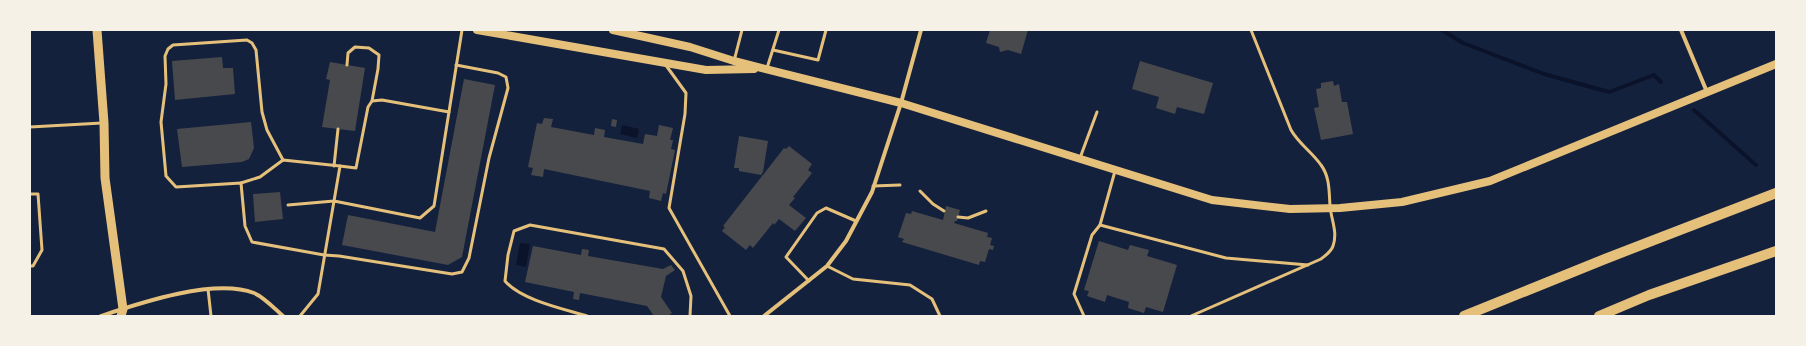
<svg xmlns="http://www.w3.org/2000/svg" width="1806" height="346" font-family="Barlow,sans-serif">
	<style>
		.water { fill: #0b132b }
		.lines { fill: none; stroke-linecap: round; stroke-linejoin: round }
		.stream { stroke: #0b132b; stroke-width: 4 }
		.building { fill: #48494c }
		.service { stroke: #e5c07b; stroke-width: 3 }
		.minor { stroke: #e5c07b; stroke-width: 4 }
		.secondary { stroke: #e5c07b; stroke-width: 8 }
		.primary { stroke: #e5c07b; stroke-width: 9 }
		.motorway { stroke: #e5c07b; stroke-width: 10 }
	</style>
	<rect width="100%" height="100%" fill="#14213d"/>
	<g class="water">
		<path d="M622 125 639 129 637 138 620 134Z"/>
		<path d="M520 243 530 244 526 267 516 265Z"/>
	</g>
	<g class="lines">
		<g class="stream">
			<path d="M1442 30 1463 43 1544 74 1609 92 1654 75 1661 82"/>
			<path d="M1694 110 1756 165"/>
		</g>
	</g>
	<g class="building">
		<path d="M990 30H1028L1021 54 1008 50 1000 52 999 47 986 43Z"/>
		<path d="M222 57 223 68H233L235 94 175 100 172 61Z"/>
		<path d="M1140 61 1213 83 1204 114 1177 107 1175 114 1156 108 1159 97 1132 89Z"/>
		<path d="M330 62 365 68 355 131 322 127 330 80 326 79Z"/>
		<path d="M464 79 495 85 462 257 448 265 342 245 348 215 435 232Z"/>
		<path d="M1333 81 1334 86 1339 84 1342 102H1347L1353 134 1321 140 1314 108 1319 107 1316 89 1321 88V83Z"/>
		<path d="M544 118 553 119 551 127 594 135 595 128 605 130 604 137 643 144 645 134 657 136 659 125 673 128 670 140H673L671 149 675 150 666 194 663 193 661 201 649 198 650 191 544 169 543 177 531 175 533 168 528 167 537 123 542 124Z"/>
		<path d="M612 119 617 120 616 127 611 126Z"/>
		<path d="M251 122 254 148 249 159 242 162 182 167 177 129Z"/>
		<path d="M739 136 768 141 763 172 761 175 739 171V168H734Z"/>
		<path d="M789 146 812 164 808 170 812 173 793 197 795 198 789 205 806 218 795 231 779 219 774 225 773 223 753 248 750 245 746 250 722 231 725 227 723 226 784 148 786 149Z"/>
		<path d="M280 192 283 219 255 222 253 194Z"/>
		<path d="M946 206 960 210 957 221H955L954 223 988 233 987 237 992 238 990 245 994 246 993 250 989 249 985 262 980 261 979 265 902 242 904 239 898 237 906 213 911 214 912 211 943 220Z"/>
		<path d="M1099 241 1128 250 1130 245 1149 250 1147 256 1177 265 1163 312 1146 307 1144 313 1128 308 1129 302 1107 295 1105 302 1087 296 1089 291 1084 290Z"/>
		<path d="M533 246 581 255 582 249 589 250 588 256 663 269 671 265 675 270 666 276 661 297 672 313 668 316H654L647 306 580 293 579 300 573 299 574 292 525 282Z"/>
	</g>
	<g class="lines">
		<g class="service">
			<path d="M773 50 818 60 826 30"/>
			<path d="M734 61 742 30"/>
			<path d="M665 64 686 93 685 114 669 208 730 316"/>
			<path d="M347 65 348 53 355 47 369 48 379 55 378 69 372 101"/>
			<path d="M767 68 779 30"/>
			<path d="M30 127 102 123"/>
			<path d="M1080 158 1097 112"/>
			<path d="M283 160 267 130 262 112 256 50 252 43 247 40 173 45 168 49 165 56 166 84 161 122 166 176 176 187 241 183 245 226 252 242 324 255 339 256 452 274 462 272 469 258 489 158 508 88 506 77 498 73 456 65"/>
			<path d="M334 166 338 129"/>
			<path d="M340 166 356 168 368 107 372 101 382 100 449 112"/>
			<path d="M241 183 260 177 283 160 340 166 334 201 288 205"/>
			<path d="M873 186 900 185"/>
			<path d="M920 191 933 204 944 211"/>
			<path d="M30 194H38L42 250 33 266H30"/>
			<path d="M958 217 968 218 986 211"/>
			<path d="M1100 225 1226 258 1308 265"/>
			<path d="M827 266 853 279 910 285 932 299 940 316"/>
			<path d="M809 281 786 257 817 213 826 208 856 221"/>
			<path d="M208 289 211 316"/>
			<path d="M300 316 318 294 334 201 420 218 434 206 462 30"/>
			<path d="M587 316C564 309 521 300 505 281L508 255 514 231 530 225 664 249 683 271 691 296 690 316"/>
			<path d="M1084 316 1074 294 1092 235 1100 225 1115 171"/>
			<path d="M1191 316 1321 259C1326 255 1331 252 1333 246 1338 232 1331 219 1330 206 1329 192 1330 177 1321 165 1312 152 1299 144 1291 130L1251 30"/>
		</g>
		<g class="minor">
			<path d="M1681 30 1707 92"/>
			<path d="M101 316C140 303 214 278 254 293 264 297 275 309 283 316"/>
			<path d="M764 316 827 266 846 241 872 192 901 103 921 30"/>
		</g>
		<g class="secondary">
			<path d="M477 30 706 70 754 69"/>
			<path d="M613 30 690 47 734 61 901 103 1212 200 1290 209 1340 208 1402 202 1490 181 1776 64"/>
		</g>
		<path class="primary" d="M97 30 104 123 105 178 123 309 121 316"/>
		<g class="motorway">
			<path d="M1464 316 1605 259 1776 193"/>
			<path d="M1599 316 1649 295 1776 251"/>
		</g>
	</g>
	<rect width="1806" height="346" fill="none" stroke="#f6f1e7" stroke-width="62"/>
</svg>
